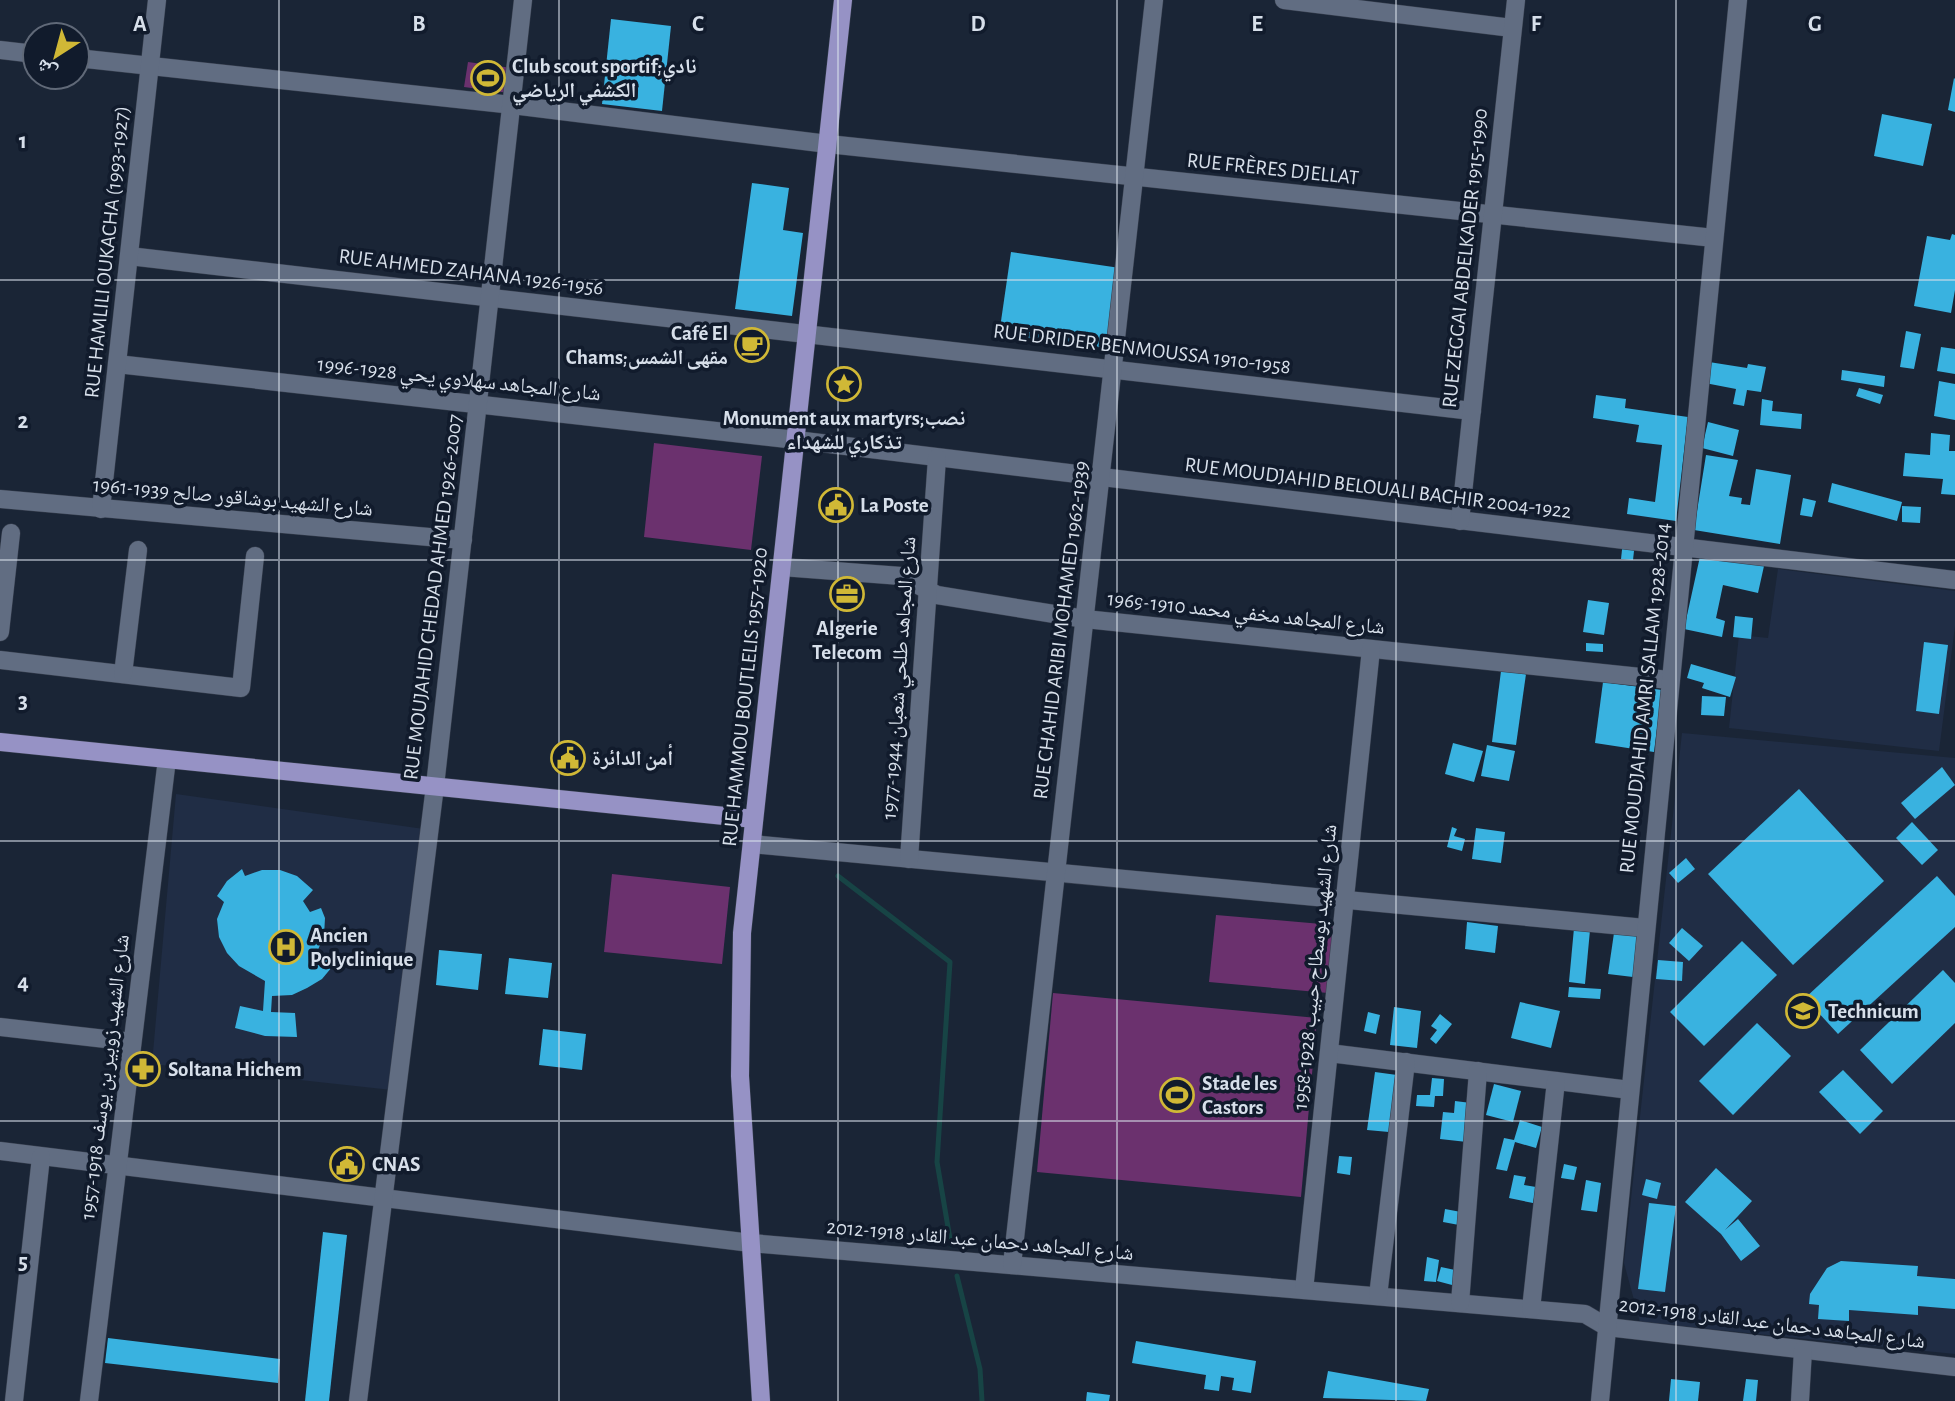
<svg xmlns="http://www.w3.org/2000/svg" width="1955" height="1401" font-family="'Alegreya Sans','Noto Naskh Arabic',sans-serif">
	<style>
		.built { fill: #202d45 }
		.green { fill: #6b316e }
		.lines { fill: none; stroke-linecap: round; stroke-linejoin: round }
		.stream { stroke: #174445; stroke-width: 5 }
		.building { fill: #39b2e0 }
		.minor-casing { stroke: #373f4e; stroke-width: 19 }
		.major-casing { stroke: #373f4e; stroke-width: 19 }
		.minor { stroke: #616d82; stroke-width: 18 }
		.major { stroke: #9692c5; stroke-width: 18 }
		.grid { fill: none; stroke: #d7dfea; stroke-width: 2; stroke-opacity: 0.55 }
		.labels { text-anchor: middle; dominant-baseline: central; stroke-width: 7; stroke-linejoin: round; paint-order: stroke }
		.poi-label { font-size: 21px; font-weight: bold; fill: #d7dfea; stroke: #111b2c; text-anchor: start }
		.street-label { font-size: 21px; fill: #d7dfea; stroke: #111b2c }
		.grid-label { font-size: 23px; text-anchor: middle; font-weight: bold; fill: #d7dfea; stroke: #111b2c; stroke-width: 7; stroke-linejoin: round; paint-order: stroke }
	</style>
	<rect width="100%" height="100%" fill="#1a2536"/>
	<g class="built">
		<path d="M1778 569 1955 591V626L1939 751 1729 728 1739 635 1768 638Z"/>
		<path d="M1682 733 1955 758V1354L1640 1322 1624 1263Z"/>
		<path d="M176 794 424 829 392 1090 152 1064Z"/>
	</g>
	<g class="green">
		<path d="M468 62 512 68 509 93 464 87Z"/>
		<path d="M654 443 762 456 751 550 644 537Z"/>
		<path d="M612 874 730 887 722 964 604 952Z"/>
		<path d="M1216 915 1333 925 1328 993 1209 982Z"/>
		<path d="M1053 993 1317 1018 1301 1197 1037 1172Z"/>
	</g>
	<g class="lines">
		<g class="stream">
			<path d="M838 876 950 962 937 1162 951 1245"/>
			<path d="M957 1276 980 1369 982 1401"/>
		</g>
	</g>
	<g class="building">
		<path d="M611 19 671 26 662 111 602 104Z"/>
		<path d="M1954 78 1955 79V112L1948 110Z"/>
		<path d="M1882 114 1932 124 1923 166 1874 156Z"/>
		<path d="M752 183 789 188 783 230 803 233 792 316 735 309Z"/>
		<path d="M1952 234 1955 235V290L1951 313 1914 306 1927 236 1950 240Z"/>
		<path d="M1011 252 1120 268 1112 349 999 335Z"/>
		<path d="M1906 331 1921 334 1914 369 1900 367Z"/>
		<path d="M1941 347 1955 349V374L1937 371Z"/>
		<path d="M1709 362 1747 368 1748 364 1766 367 1761 392 1747 390 1744 406 1733 404 1736 389 1705 383Z"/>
		<path d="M1842 370 1885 376 1884 387 1841 380Z"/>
		<path d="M1939 381 1955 384V420L1934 416Z"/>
		<path d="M1859 388 1883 395 1880 404 1856 396Z"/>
		<path d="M1596 395 1626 399 1625 408 1688 417 1676 521 1627 514 1629 498 1655 502 1662 445 1636 442 1639 425 1593 418Z"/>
		<path d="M1762 399 1773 401 1772 411 1802 414 1801 429 1760 425Z"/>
		<path d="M1708 422 1739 430 1733 456 1702 448Z"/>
		<path d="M1931 433 1950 435 1949 451H1955V495L1941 494 1943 479 1903 476 1905 453 1930 455Z"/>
		<path d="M1706 455 1738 460 1729 496 1742 498 1741 504 1750 505 1756 469 1791 475 1780 544 1694 530Z"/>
		<path d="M1832 483 1902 502 1897 521 1828 502Z"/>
		<path d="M1803 498 1816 501 1812 517 1800 515Z"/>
		<path d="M1902 506 1921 507 1920 523 1902 522Z"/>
		<path d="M1623 541 1635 542 1633 560 1621 559Z"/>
		<path d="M1701 552 1764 566 1758 593 1723 585 1716 618 1725 621 1722 637 1684 629Z"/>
		<path d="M1588 600 1609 603 1604 635 1583 632Z"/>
		<path d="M1735 616 1753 618 1751 639 1733 637Z"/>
		<path d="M1924 642 1948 645 1939 714 1916 711Z"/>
		<path d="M1586 643 1603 644V652L1586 651Z"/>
		<path d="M1691 664 1736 677 1730 697 1702 688 1704 683 1687 678Z"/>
		<path d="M1501 671 1526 674 1516 745 1492 742Z"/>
		<path d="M1603 682 1662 690 1654 752 1595 743Z"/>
		<path d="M1702 696 1726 697 1724 716 1701 715Z"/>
		<path d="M1453 743 1483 751 1474 782 1445 774Z"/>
		<path d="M1487 745 1515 751 1509 781 1481 776Z"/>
		<path d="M1942 767 1955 785 1915 819 1901 803Z"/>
		<path d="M1799 789 1884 881 1793 965 1708 874Z"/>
		<path d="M1912 822 1938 850 1922 865 1896 838Z"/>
		<path d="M1452 827 1457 829 1454 836 1465 839 1462 851 1447 847Z"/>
		<path d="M1476 828 1505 832 1501 863 1472 859Z"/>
		<path d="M1686 858 1695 869 1678 883 1669 873Z"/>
		<path d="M242 869 245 876 262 870H280L297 876 313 890 303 901 310 912 321 908 325 918 324 936 317 952 337 961 322 979 307 988 292 995 272 996 271 1012 295 1013 297 1037 265 1036 235 1028 240 1006 263 1011 265 981 239 966 227 953 219 937 217 919 224 902 217 896 227 881Z"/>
		<path d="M1937 876 1955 896V927L1838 1034 1805 998Z"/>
		<path d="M1467 922 1498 926 1495 953 1465 949Z"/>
		<path d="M1574 928 1590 930 1585 984 1569 982Z"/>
		<path d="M1682 928 1703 946 1689 961 1669 943Z"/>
		<path d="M1614 933 1639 936 1633 977 1608 974Z"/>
		<path d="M1742 941 1777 975 1704 1046 1670 1012Z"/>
		<path d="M439 950 482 954 478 990 436 985Z"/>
		<path d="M509 958 552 963 548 998 505 994Z"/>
		<path d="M1658 960 1683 962 1682 981 1656 979Z"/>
		<path d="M1943 970 1955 983V1023L1892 1084 1860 1050Z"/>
		<path d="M1569 987 1601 989 1600 999 1568 997Z"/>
		<path d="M1520 1002 1560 1011 1551 1048 1511 1038Z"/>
		<path d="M1394 1007 1421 1011 1417 1048 1390 1045Z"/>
		<path d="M1368 1012 1380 1015 1376 1034 1364 1031Z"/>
		<path d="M1440 1014 1452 1024 1436 1044 1430 1039 1437 1030 1431 1026Z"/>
		<path d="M1757 1023 1791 1056 1733 1115 1699 1081Z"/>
		<path d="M543 1029 586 1034 582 1070 539 1065Z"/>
		<path d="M1843 1070 1883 1111 1860 1134 1819 1092Z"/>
		<path d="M1375 1072 1397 1075 1389 1132 1367 1130Z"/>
		<path d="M1432 1078 1444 1079 1443 1096H1435L1434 1107 1416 1106 1417 1095H1430Z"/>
		<path d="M1494 1084 1521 1091 1513 1122 1486 1115Z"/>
		<path d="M1455 1101 1471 1103 1467 1142 1440 1139 1443 1112 1454 1113Z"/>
		<path d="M1520 1120 1542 1127 1536 1148 1515 1142 1507 1171 1496 1169 1504 1138 1514 1140Z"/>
		<path d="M1339 1156 1352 1157 1350 1175 1337 1173Z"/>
		<path d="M1564 1164 1577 1167 1574 1180 1561 1178Z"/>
		<path d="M1716 1168 1752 1201 1725 1230 1738 1219 1760 1246 1741 1261 1721 1234 1685 1202Z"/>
		<path d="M1514 1175 1526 1177 1524 1185 1536 1187 1533 1203 1509 1198Z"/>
		<path d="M1646 1179 1661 1183 1657 1199 1642 1195Z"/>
		<path d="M1586 1180 1601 1183 1597 1212 1581 1210Z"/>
		<path d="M1649 1203 1676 1206 1665 1292 1638 1289Z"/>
		<path d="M1445 1209 1461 1212 1459 1225 1443 1222Z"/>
		<path d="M323 1232 347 1235 329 1401H305Z"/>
		<path d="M1427 1257 1439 1260 1436 1282 1424 1281Z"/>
		<path d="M1841 1261 1918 1266 1917 1276 1955 1279V1309L1918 1306V1315L1849 1310V1321L1818 1319 1819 1305 1809 1304 1810 1294 1827 1268Z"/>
		<path d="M1441 1267 1455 1270 1452 1285 1437 1281Z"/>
		<path d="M108 1338 280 1359 278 1383 105 1363Z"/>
		<path d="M1136 1341 1256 1361 1251 1393 1232 1390 1234 1378 1221 1376 1219 1391 1204 1389 1206 1375 1132 1363Z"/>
		<path d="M1328 1371 1429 1389 1426 1401 1323 1398Z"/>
		<path d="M1671 1379 1700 1382 1698 1401H1669Z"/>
		<path d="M1746 1379 1758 1380 1756 1401H1743Z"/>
		<path d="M1087 1392 1110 1395 1109 1401H1086Z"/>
	</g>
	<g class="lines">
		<g class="minor-casing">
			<g id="minor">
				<path d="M1284 0 1512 28"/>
				<path d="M0 50 35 54"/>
				<path d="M77 58 512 105 828 144 1714 238"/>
				<path d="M129 256 1472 411"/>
				<path d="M117 364 796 440 1955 580"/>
				<path d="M0 499 463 540"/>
				<path d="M101 509 157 0"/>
				<path d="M1460 521 1516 0"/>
				<path d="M782 567 901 576 937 595 1085 619 1669 680"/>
				<path d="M0 632 11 533"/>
				<path d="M0 660 241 688 255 556"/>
				<path d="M123 674 138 550"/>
				<path d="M752 844 1645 928"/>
				<path d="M909 859 937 458"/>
				<path d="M0 1027 132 1042"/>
				<path d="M1329 1053 1630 1090"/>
				<path d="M0 1151 751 1243 1585 1314 1607 1327 1955 1367"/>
				<path d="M1012 1265 1154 0"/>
				<path d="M1304 1290 1371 649"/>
				<path d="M1378 1296 1406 1062"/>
				<path d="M1460 1303 1478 1071"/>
				<path d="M1531 1309 1556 1081"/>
				<path d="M14 1401 41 1157"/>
				<path d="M89 1401 167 759"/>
				<path d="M358 1401 435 786 523 0"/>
				<path d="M1600 1401 1738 0"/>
				<path d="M1800 1401 1803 1350"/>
			</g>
		</g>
		<g class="major-casing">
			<g id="major">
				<path d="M0 742 754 819"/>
				<path d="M761 1401 740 1076 742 933 843 0"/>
			</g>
		</g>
		<use href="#minor" class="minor"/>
		<use href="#major" class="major"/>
	</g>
	<path class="grid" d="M279 0V1401M559 0V1401M838 0V1401M1117 0V1401M1396 0V1401M1676 0V1401M0 280H1955M0 560H1955M0 841H1955M0 1121H1955"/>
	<defs>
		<g id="stadium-ring" transform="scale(1.75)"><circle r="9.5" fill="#111b2c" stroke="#d0b836" stroke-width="1.5"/><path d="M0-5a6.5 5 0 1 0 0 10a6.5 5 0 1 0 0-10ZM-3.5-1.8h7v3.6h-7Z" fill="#d0b836"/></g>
		<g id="cafe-ring" transform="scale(1.75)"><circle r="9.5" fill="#111b2c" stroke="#d0b836" stroke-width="1.5"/><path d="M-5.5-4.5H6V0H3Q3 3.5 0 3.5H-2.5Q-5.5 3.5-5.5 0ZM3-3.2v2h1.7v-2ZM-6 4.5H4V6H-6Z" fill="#d0b836"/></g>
		<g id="sight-ring" transform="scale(1.75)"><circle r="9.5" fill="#111b2c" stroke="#d0b836" stroke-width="1.5"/><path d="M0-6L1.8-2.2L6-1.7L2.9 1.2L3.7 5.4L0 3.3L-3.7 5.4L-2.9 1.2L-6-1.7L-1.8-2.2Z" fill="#d0b836"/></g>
		<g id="civic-ring" transform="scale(1.75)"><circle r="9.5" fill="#111b2c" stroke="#d0b836" stroke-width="1.5"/><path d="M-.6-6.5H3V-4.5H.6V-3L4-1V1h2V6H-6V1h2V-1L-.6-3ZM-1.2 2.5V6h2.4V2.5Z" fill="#d0b836"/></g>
		<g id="office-ring" transform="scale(1.75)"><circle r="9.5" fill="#111b2c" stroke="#d0b836" stroke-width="1.5"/><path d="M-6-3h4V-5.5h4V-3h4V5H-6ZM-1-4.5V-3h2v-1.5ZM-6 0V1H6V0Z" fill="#d0b836"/></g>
		<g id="hospital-ring" transform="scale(1.75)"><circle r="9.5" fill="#111b2c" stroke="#d0b836" stroke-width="1.5"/><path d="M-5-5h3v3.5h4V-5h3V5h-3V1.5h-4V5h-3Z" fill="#d0b836"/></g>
		<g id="school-ring" transform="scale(1.75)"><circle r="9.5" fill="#111b2c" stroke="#d0b836" stroke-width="1.5"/><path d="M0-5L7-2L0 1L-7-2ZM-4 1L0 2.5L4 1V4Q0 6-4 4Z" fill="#d0b836"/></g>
		<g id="pharmacy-ring" transform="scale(1.75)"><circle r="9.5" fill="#111b2c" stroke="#d0b836" stroke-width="1.5"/><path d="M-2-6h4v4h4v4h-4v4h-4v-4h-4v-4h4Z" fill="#d0b836"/></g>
	</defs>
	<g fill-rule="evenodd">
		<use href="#stadium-ring" x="488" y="78"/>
		<use href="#cafe-ring" x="752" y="345"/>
		<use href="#sight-ring" x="844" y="384"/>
		<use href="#civic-ring" x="836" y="505"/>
		<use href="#office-ring" x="847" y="594"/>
		<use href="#civic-ring" x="568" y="758"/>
		<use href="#hospital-ring" x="286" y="947"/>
		<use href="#school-ring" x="1803" y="1011"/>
		<use href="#pharmacy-ring" x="143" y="1069"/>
		<use href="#stadium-ring" x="1177" y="1095"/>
		<use href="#civic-ring" x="347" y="1164"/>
	</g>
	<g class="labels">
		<g class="poi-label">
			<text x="512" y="66">Club scout sportif;نادي<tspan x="512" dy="24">الكشفي الرياضي</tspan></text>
			<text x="728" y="333" text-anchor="end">Café El<tspan x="728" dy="24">Chams;مقهى الشمس</tspan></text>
			<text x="844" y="418" text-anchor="middle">Monument aux martyrs;نصب<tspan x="844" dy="24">تذكاري للشهداء</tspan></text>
			<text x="860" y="505">La Poste</text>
			<text x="847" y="628" text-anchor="middle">Algerie<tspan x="847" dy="24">Telecom</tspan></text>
			<text x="592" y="758">أمن الدائرة</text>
			<text x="310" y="935">Ancien<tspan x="310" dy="24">Polyclinique</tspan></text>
			<text x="1828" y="1011">Technicum</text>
			<text x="168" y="1069">Soltana Hichem</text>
			<text x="1202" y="1083">Stade les<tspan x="1202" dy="24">Castors</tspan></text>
			<text x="372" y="1164">CNAS</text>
		</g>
		<g class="street-label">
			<text transform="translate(1273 169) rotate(6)">RUE FRÈRES DJELLAT</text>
			<text transform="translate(107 252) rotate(-84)">RUE HAMLILI OUKACHA (1993-1927)</text>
			<text transform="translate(1465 258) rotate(-84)">RUE ZEGGAI ABDELKADER 1915-1990</text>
			<text transform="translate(471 272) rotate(7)">RUE AHMED ZAHANA 1926-1956</text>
			<text transform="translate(1142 349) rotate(7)">RUE DRIDER BENMOUSSA 1910-1958</text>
			<text transform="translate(459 379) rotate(6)">شارع المجاهد سهلاوي يحي 1928-1996</text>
			<text transform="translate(1378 488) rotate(7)">RUE MOUDJAHID BELOUALI BACHIR 2004-1922</text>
			<text transform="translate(233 497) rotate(5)">شارع الشهيد بوشاقور صالح 1939-1961</text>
			<text transform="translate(433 597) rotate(-83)">RUE MOUJAHID CHEDAD AHMED 1926-2007</text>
			<text transform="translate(1246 613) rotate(6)">شارع المجاهد مخفي محمد 1910-1969</text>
			<text transform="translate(1061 630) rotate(-83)">RUE CHAHID ARIBI MOHAMED 1962-1939</text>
			<text transform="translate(899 678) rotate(-86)">شارع المجاهد طلحي شعبان 1944-1977</text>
			<text transform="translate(745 697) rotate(-84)">RUE HAMMOU BOUTLELIS 1957-1920</text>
			<text transform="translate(1645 698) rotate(-84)">RUE MOUDJAHID AMRI SALLAM 1928-2014</text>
			<text transform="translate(1315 967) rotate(-84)">شارع الشهيد بوسطاح حبيب 1928-1958</text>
			<text transform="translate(105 1077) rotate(-83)">شارع الشهيد زوبير بن يوسف 1918-1957</text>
			<text transform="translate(980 1240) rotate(5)">شارع المجاهد دحمان عبد القادر 1918-2012</text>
			<text transform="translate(1772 1323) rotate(7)">شارع المجاهد دحمان عبد القادر 1918-2012</text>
		</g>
	</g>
	<g class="grid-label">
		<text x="140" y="31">A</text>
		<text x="419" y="31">B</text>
		<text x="698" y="31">C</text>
		<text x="978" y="31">D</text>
		<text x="1257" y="31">E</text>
		<text x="1536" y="31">F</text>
		<text x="1815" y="31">G</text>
		<text x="23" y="148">1</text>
		<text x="23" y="428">2</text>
		<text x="23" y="708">3</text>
		<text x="23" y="989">4</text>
		<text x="23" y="1269">5</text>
	</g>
	<g transform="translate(56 56) rotate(216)"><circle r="33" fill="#111b2c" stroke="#606978" stroke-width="2"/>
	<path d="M0-5L12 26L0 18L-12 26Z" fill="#d0b836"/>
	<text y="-10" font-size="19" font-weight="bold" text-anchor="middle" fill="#d7dfea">ش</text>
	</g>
</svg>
